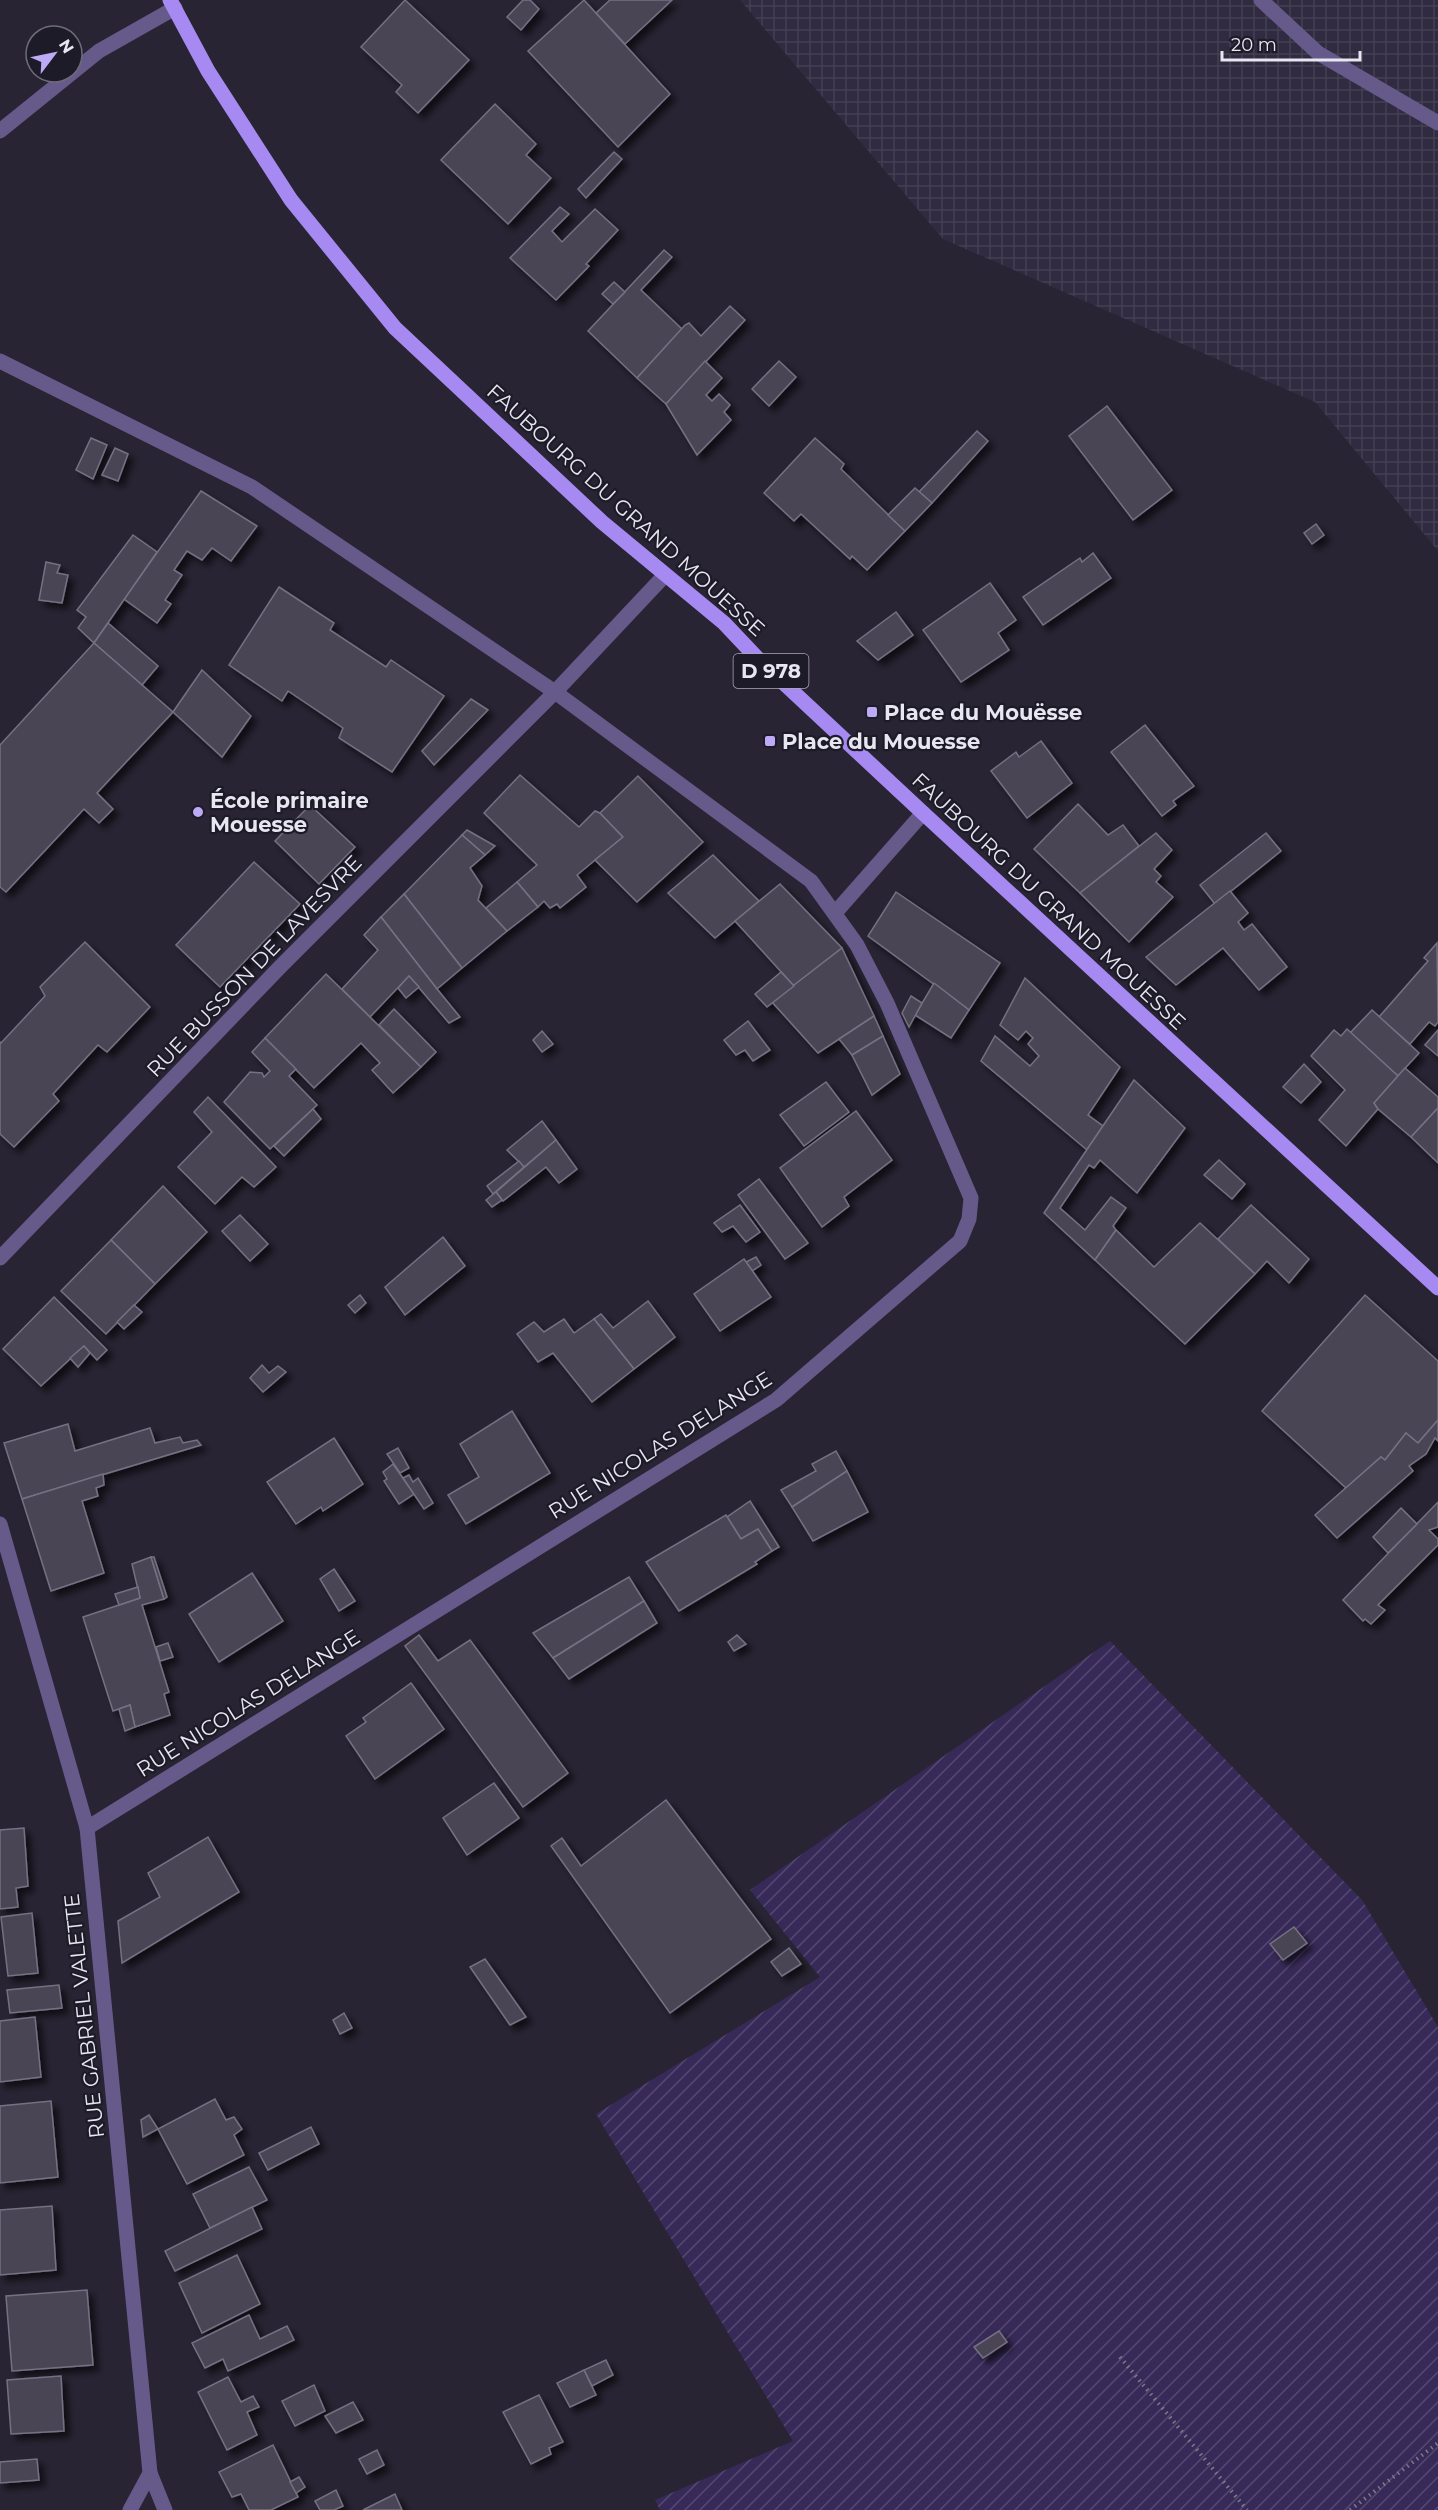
<svg xmlns="http://www.w3.org/2000/svg" width="1438" height="2510" font-family="Montserrat,sans-serif">
	<style>
		.industrial { fill: url(#industrial-grid) }
		.garden { fill: url(#garden-furrows) }
		.building { fill: #494555; stroke: #757183; stroke-width: 1.5; filter: url(#shadow) }
		.lines { fill: none; stroke-linecap: round; stroke-linejoin: round }
		.path { stroke: #7d7a87; stroke-width: 4; stroke-dasharray: 1.5 4.5; stroke-linecap: butt }
		.lane { stroke: #665a8b; stroke-width: 15 }
		.street { stroke: #665a8b; stroke-width: 15 }
		.primary { stroke: #a68af1; stroke-width: 15 }
		.poi-dot { fill: #bcaaf6; stroke: #1e1b29; stroke-width: 2 }
		.labels { text-anchor: middle; dominant-baseline: central; stroke-width: 4.5; stroke-linejoin: round; paint-order: stroke }
		.shield { fill: #1e1b29; stroke: #aba9b4; stroke-width: 1.5 }
		.shield-label { font-size: 20px; font-weight: bold; fill: #e8e6f0 }
		.street-label { font-size: 21px; fill: #e8e6f0; stroke: #1e1b29 }
		.poi-label { font-size: 21px; font-weight: bold; fill: #e8e6f0; stroke: #1e1b29; text-anchor: start }
	</style>
	<defs>
		<pattern id="industrial-grid" width="8" height="8" patternUnits="userSpaceOnUse" patternTransform="scale(1.5)"><rect width="8" height="8" fill="#302b40"/><path d="M0 4h8M4 0v8" fill="none" stroke="#444053"/></pattern>
		<pattern id="garden-furrows" width="10" height="10" patternUnits="userSpaceOnUse" patternTransform="scale(1.5)"><rect width="10" height="10" fill="#382a58"/><path d="M-1 1l2-2M0 10L10 0M9 11l2-2" fill="none" stroke="#554970"/></pattern>
		<filter id="shadow"><feDropShadow dx="5.5" dy="5.5" stdDeviation="3" flood-color="#0009"/></filter>
	</defs>
	<rect width="100%" height="100%" fill="#282433"/>
	<path class="industrial" d="M740 0H1438V551L1315 402 943 239Z"/>
	<path class="garden" d="M1110 1641 1362 1900 1438 2027V2510H660L655 2500 793 2441 596 2114 820 1977 750 1890Z"/>
	<g class="building">
		<path d="M405 0 469 60 418 113 396 92 402 85 361 47Z"/>
		<path d="M523 0H530L539 9 521 30 507 17Z"/>
		<path d="M584 0 670 94 618 147 528 51Z"/>
		<path d="M610 0H672L625 44 596 13Z"/>
		<path d="M495 104 536 144 526 155 551 178 508 224 441 160Z"/>
		<path d="M614 152 622 159 586 198 578 189Z"/>
		<path d="M560 207 569 214 552 231 562 242 595 209 618 230 586 264 589 266 556 300 510 258Z"/>
		<path d="M664 250 672 257 641 290 682 329 637 378 588 331Z"/>
		<path d="M614 282 625 292 613 304 602 294Z"/>
		<path d="M730 306 745 320 666 404 637 378 685 325 689 323 701 336Z"/>
		<path d="M705 361 722 378 706 395 712 401 719 394 730 405 724 412 731 420 697 455 666 404Z"/>
		<path d="M779 361 796 377 769 406 752 389Z"/>
		<path d="M1107 406 1172 490 1133 520 1069 436Z"/>
		<path d="M977 431 988 441 932 503 919 492Z"/>
		<path d="M91 438 107 445 93 479 76 470Z"/>
		<path d="M815 438 844 464 841 469 905 531 867 570 852 556 850 559 801 514 794 521 764 493Z"/>
		<path d="M115 448 128 454 118 481 102 475Z"/>
		<path d="M915 488 932 503 905 531 888 515Z"/>
		<path d="M201 491 257 526 231 561 212 548 202 560 187 551 174 570 182 575 165 600 171 604 157 623 124 599Z"/>
		<path d="M1316 524 1324 535 1312 544 1304 533Z"/>
		<path d="M133 535 157 552 94 643 78 628 86 617 77 610Z"/>
		<path d="M1093 553 1111 578 1043 625 1023 597 1080 558 1082 562Z"/>
		<path d="M46 562 60 565 57 573 68 575 62 603 39 600Z"/>
		<path d="M990 583 1016 620 998 633 1009 650 961 682 923 630Z"/>
		<path d="M279 587 334 623 330 630 386 667 391 660 444 696 392 772 339 738 343 728 288 691 282 701 229 665Z"/>
		<path d="M896 612 913 635 878 660 857 641Z"/>
		<path d="M108 623 158 666 142 685 94 643Z"/>
		<path d="M94 643 173 712 97 793 113 809 99 823 84 809 6 892 0 887V745Z"/>
		<path d="M202 670 251 716 222 757 173 712Z"/>
		<path d="M471 699 488 710 434 765 422 751Z"/>
		<path d="M1145 725 1194 786 1173 801 1176 805 1162 816 1111 752Z"/>
		<path d="M1041 741 1072 783 1027 818 991 771 1016 752 1019 757Z"/>
		<path d="M520 775 579 827 595 811 600 813 623 837 577 875 586 887 560 908 557 904 550 908 544 901 538 907 517 882 537 865 484 813Z"/>
		<path d="M638 776 703 842 637 902 595 860 623 837 600 813Z"/>
		<path d="M1078 804 1108 835 1123 825 1139 846 1080 893 1034 849Z"/>
		<path d="M310 805 355 847 319 884 275 841Z"/>
		<path d="M467 830 495 846 485 855 462 835Z"/>
		<path d="M1156 833 1172 850 1154 869 1161 876 1156 882 1173 897 1129 942 1080 893Z"/>
		<path d="M1266 833 1281 851 1215 904 1200 885Z"/>
		<path d="M462 835 485 855 470 868 482 886 478 900 507 931 462 968 404 894Z"/>
		<path d="M713 855 759 901 715 938 668 893Z"/>
		<path d="M254 862 300 904 220 987 176 945Z"/>
		<path d="M517 882 538 907 507 931 486 908Z"/>
		<path d="M780 884 842 948 794 986 735 921Z"/>
		<path d="M1230 891 1248 913 1238 922 1244 930 1252 924 1287 967 1259 990 1223 948 1176 985 1146 957Z"/>
		<path d="M896 892 1000 963 969 1010 868 936Z"/>
		<path d="M404 894 462 968 437 989 381 917Z"/>
		<path d="M381 917 437 989 460 1017 449 1023 409 976 370 1017 342 989 378 950 364 935Z"/>
		<path d="M85 942 150 1007 107 1052 98 1045 53 1094 59 1101 14 1147 0 1134V1042L1 1043 45 996 40 987Z"/>
		<path d="M1437 943 1438 1022 1435 1026 1429 1022 1410 1044 1379 1017 1428 961 1424 958Z"/>
		<path d="M842 948 874 1016 818 1053 772 1002Z"/>
		<path d="M781 972 794 986 767 1007 755 994Z"/>
		<path d="M326 974 421 1067 393 1093 372 1070 380 1063 361 1043 314 1088 265 1038Z"/>
		<path d="M409 976 419 987 406 998 398 988Z"/>
		<path d="M1025 978 1120 1067 1088 1115 1103 1126 1087 1150 981 1061 995 1036 1030 1066 1039 1056 1028 1044 1033 1038 1026 1031 1018 1040 1000 1025Z"/>
		<path d="M934 983 969 1010 951 1038 915 1015Z"/>
		<path d="M911 996 922 1003 909 1027 902 1013Z"/>
		<path d="M394 1009 436 1052 421 1067 379 1025Z"/>
		<path d="M1372 1010 1419 1053 1398 1076 1350 1033Z"/>
		<path d="M874 1016 883 1036 852 1055 839 1039Z"/>
		<path d="M748 1021 770 1050 753 1061 745 1050 736 1055 724 1040Z"/>
		<path d="M1347 1029 1398 1076 1374 1103 1378 1109 1346 1146 1319 1120 1345 1090 1311 1056 1334 1030 1341 1036Z"/>
		<path d="M1438 1030V1056L1425 1045Z"/>
		<path d="M542 1031 553 1044 542 1052 533 1040Z"/>
		<path d="M883 1036 900 1074 872 1095 852 1055Z"/>
		<path d="M265 1038 296 1069 289 1076 317 1105 270 1149 224 1102 250 1072 262 1073 264 1077 270 1071 252 1052Z"/>
		<path d="M1304 1064 1321 1082 1301 1103 1283 1087Z"/>
		<path d="M1405 1068 1438 1097V1108L1411 1137 1378 1109 1374 1103Z"/>
		<path d="M1134 1080 1185 1128 1137 1193 1100 1160 1094 1168 1089 1165 1060 1208 1085 1230 1111 1197 1126 1208 1113 1226 1116 1230 1095 1260 1044 1213Z"/>
		<path d="M826 1082 849 1112 804 1146 780 1115Z"/>
		<path d="M208 1097 276 1167 254 1187 242 1177 215 1204 178 1167 212 1132 194 1112Z"/>
		<path d="M1438 1108V1163L1411 1137Z"/>
		<path d="M313 1109 321 1119 284 1156 274 1146Z"/>
		<path d="M856 1111 892 1160 844 1197 849 1206 822 1227 780 1168Z"/>
		<path d="M542 1121 556 1140 524 1167 507 1150Z"/>
		<path d="M556 1140 577 1169 559 1183 546 1167 503 1201 496 1192Z"/>
		<path d="M1219 1160 1245 1184 1232 1199 1204 1175Z"/>
		<path d="M519 1161 524 1167 493 1194 487 1186Z"/>
		<path d="M759 1179 808 1243 785 1259 738 1195Z"/>
		<path d="M163 1186 207 1232 155 1284 111 1240Z"/>
		<path d="M496 1192 502 1200 492 1207 486 1200Z"/>
		<path d="M740 1205 760 1232 746 1242 733 1226 722 1232 714 1223Z"/>
		<path d="M1251 1205 1309 1259 1289 1283 1267 1261 1255 1274 1218 1239Z"/>
		<path d="M240 1215 268 1244 250 1261 222 1231Z"/>
		<path d="M1200 1223 1255 1274 1185 1344 1095 1260 1116 1230 1154 1267Z"/>
		<path d="M443 1237 465 1266 405 1315 385 1287Z"/>
		<path d="M111 1240 155 1284 106 1334 61 1291Z"/>
		<path d="M756 1257 761 1265 752 1271 746 1262Z"/>
		<path d="M744 1259 771 1297 720 1331 694 1294Z"/>
		<path d="M360 1295 366 1303 355 1313 348 1305Z"/>
		<path d="M1365 1295 1438 1361V1420L1418 1443 1406 1433 1385 1460 1381 1457 1346 1488 1262 1411Z"/>
		<path d="M54 1297 107 1350 97 1360 84 1346 41 1386 3 1349Z"/>
		<path d="M648 1301 675 1337 634 1369 594 1319 601 1314 613 1328Z"/>
		<path d="M134 1305 142 1312 124 1329 117 1322Z"/>
		<path d="M564 1319 574 1333 594 1319 634 1369 592 1402 553 1353 538 1362 517 1334 534 1322 544 1332Z"/>
		<path d="M84 1346 90 1353 78 1367 70 1358Z"/>
		<path d="M262 1365 269 1373 278 1366 286 1372 263 1392 250 1378Z"/>
		<path d="M512 1411 550 1473 466 1524 448 1495 479 1477 460 1444Z"/>
		<path d="M1438 1420V1441L1435 1438 1426 1454 1409 1466 1413 1471 1337 1538 1315 1515 1381 1457 1385 1460 1406 1433 1418 1443Z"/>
		<path d="M68 1424 75 1451 150 1428 155 1443 180 1437 183 1443 197 1440 201 1445 22 1499 4 1443Z"/>
		<path d="M334 1438 363 1484 323 1511 321 1507 296 1524 267 1482Z"/>
		<path d="M398 1448 409 1468 400 1473 387 1454Z"/>
		<path d="M836 1451 847 1471 792 1507 781 1490 816 1471 812 1464Z"/>
		<path d="M393 1464 414 1494 399 1504 384 1481 387 1479 383 1472Z"/>
		<path d="M847 1471 868 1512 813 1541 792 1507Z"/>
		<path d="M103 1474 104 1485 96 1488 98 1496 82 1501 104 1573 51 1591 22 1499Z"/>
		<path d="M409 1475 413 1482 418 1478 433 1503 424 1509 403 1478Z"/>
		<path d="M750 1501 779 1547 772 1551 758 1529 741 1539 727 1517Z"/>
		<path d="M1438 1502V1527L1429 1530 1438 1539V1545L1378 1605 1385 1610 1371 1624 1365 1619 1363 1621 1343 1600Z"/>
		<path d="M1401 1508 1417 1524 1388 1553 1373 1537Z"/>
		<path d="M726 1515 741 1539 758 1529 772 1551 755 1562 757 1564 679 1611 646 1562Z"/>
		<path d="M151 1557 164 1599 142 1605 169 1692 164 1694 170 1715 135 1727 130 1705 113 1711 83 1617 140 1598 132 1564Z"/>
		<path d="M151 1557H154L167 1597 164 1599Z"/>
		<path d="M334 1569 355 1601 339 1611 320 1579Z"/>
		<path d="M252 1573 283 1621 219 1662 189 1614Z"/>
		<path d="M629 1577 644 1601 553 1658 533 1633Z"/>
		<path d="M138 1587 140 1598 119 1605 115 1594Z"/>
		<path d="M644 1601 657 1623 569 1679 553 1658Z"/>
		<path d="M419 1635 438 1661 470 1640 568 1773 523 1807 405 1646Z"/>
		<path d="M737 1635 746 1644 734 1651 728 1642Z"/>
		<path d="M168 1643 173 1657 160 1661 156 1647Z"/>
		<path d="M411 1683 444 1729 375 1779 346 1736 366 1722 363 1718Z"/>
		<path d="M130 1705 135 1727 125 1731 119 1709Z"/>
		<path d="M494 1783 519 1818 467 1855 443 1818Z"/>
		<path d="M666 1800 771 1939 670 2013 551 1846 562 1838 581 1866Z"/>
		<path d="M24 1828 28 1886 16 1888 18 1907 0 1909V1830Z"/>
		<path d="M208 1837 239 1892 122 1963 118 1921 160 1897 148 1873Z"/>
		<path d="M32 1913 38 1973 8 1976 1 1917Z"/>
		<path d="M1294 1927 1307 1943 1283 1960 1270 1944Z"/>
		<path d="M789 1948 801 1964 782 1976 771 1962Z"/>
		<path d="M485 1959 526 2017 510 2025 470 1967Z"/>
		<path d="M59 1985 62 2008 10 2013 7 1990Z"/>
		<path d="M344 2013 352 2028 340 2034 333 2020Z"/>
		<path d="M35 2017 41 2077 0 2082V2021Z"/>
		<path d="M215 2099 226 2120 234 2117 242 2129 234 2135 244 2155 187 2184 158 2129Z"/>
		<path d="M51 2101 58 2177 0 2183V2106Z"/>
		<path d="M149 2115 158 2129 143 2137 141 2120Z"/>
		<path d="M311 2127 319 2144 268 2170 259 2153Z"/>
		<path d="M249 2167 267 2200 210 2228 193 2194Z"/>
		<path d="M52 2206 56 2270 0 2275V2210Z"/>
		<path d="M252 2207 262 2229 175 2271 165 2251Z"/>
		<path d="M237 2255 260 2304 202 2333 179 2283Z"/>
		<path d="M87 2290 93 2365 12 2371 6 2296Z"/>
		<path d="M249 2315 260 2339 287 2326 294 2340 228 2371 223 2359 205 2368 192 2343Z"/>
		<path d="M999 2331 1007 2342 983 2358 974 2347Z"/>
		<path d="M606 2360 613 2375 592 2386 584 2370Z"/>
		<path d="M584 2370 596 2395 570 2407 557 2383Z"/>
		<path d="M61 2376 64 2431 11 2434 7 2380Z"/>
		<path d="M228 2377 241 2402 253 2396 259 2407 247 2412 257 2435 227 2450 198 2392Z"/>
		<path d="M314 2385 325 2411 295 2426 282 2401Z"/>
		<path d="M539 2395 563 2442 549 2448 551 2454 531 2464 503 2412Z"/>
		<path d="M353 2402 363 2420 336 2433 325 2416Z"/>
		<path d="M273 2445 298 2497 271 2510H249L241 2494 232 2497 219 2472Z"/>
		<path d="M377 2450 384 2465 367 2474 359 2459Z"/>
		<path d="M37 2459 39 2480 0 2483V2462Z"/>
		<path d="M299 2477 305 2487 296 2493 290 2482Z"/>
		<path d="M336 2490 343 2506 334 2510H320L315 2501Z"/>
		<path d="M395 2494 402 2510H363Z"/>
	</g>
	<g class="lines">
		<g class="path">
			<path d="M1120 2357 1247 2510"/>
			<path d="M1350 2510 1438 2443"/>
		</g>
		<path class="lane" d="M1261 0 1318 53 1438 123"/>
		<g class="street">
			<path d="M0 131 99 51 175 8"/>
			<path d="M0 361 252 487 555 692 811 881 857 945 887 1003 971 1198 969 1219 960 1241 776 1400 87 1828"/>
			<path d="M835 913 923 813"/>
			<path d="M0 1258 281 966 555 692 665 575"/>
			<path d="M0 1524 87 1828 150 2473 130 2510"/>
			<path d="M150 2473 165 2510"/>
		</g>
		<path class="primary" d="M170 0 208 71 291 200 395 328 602 522 724 623 759 660 923 813 1438 1288"/>
	</g>
	<g class="poi-dot">
		<rect x="866" y="706" width="12" height="12" rx="3"/>
		<rect x="764" y="735" width="12" height="12" rx="3"/>
		<circle cx="198" cy="812" r="6"/>
	</g>
	<g class="labels">
		<rect class="shield" x="733.5" y="654" width="75" height="34" rx="4.5"/>
		<g class="shield-label">
			<text x="771" y="671">D 978</text>
		</g>
		<g class="street-label">
			<text transform="translate(626 510) rotate(42)">FAUBOURG DU GRAND MOUESSE</text>
			<text transform="translate(1049 901) rotate(43)">FAUBOURG DU GRAND MOUESSE</text>
			<text transform="translate(254 966) rotate(-46)">RUE BUSSON DE LAVESVRE</text>
			<text transform="translate(660 1445) rotate(-32)">RUE NICOLAS DELANGE</text>
			<text transform="translate(248 1703) rotate(-32)">RUE NICOLAS DELANGE</text>
			<text transform="translate(84 2016) rotate(-96)">RUE GABRIEL VALETTE</text>
		</g>
		<g class="poi-label">
			<text x="884" y="712">Place du Mouësse</text>
			<text x="782" y="741">Place du Mouesse</text>
			<text x="210" y="800">École primaire<tspan x="210" dy="24">Mouesse</tspan></text>
		</g>
	</g>
	<g transform="translate(54 54) rotate(58)"><circle r="28" fill="#1e1b29" stroke="#6f6c79" stroke-width="1.5"/>
	<path d="M0-4.5L10 22L0 15L-10 22Z" fill="#bcaaf6"/>
	<text y="-9" font-size="16" font-weight="bold" text-anchor="middle" fill="#e8e6f0">N</text>
	</g>
	<path d="M1222 51v9h138v-9" fill="none" stroke="#e8e6f0" stroke-width="3"/>
	<text x="1231" y="51" font-size="18" fill="#e8e6f0" stroke="#1e1b29" stroke-width="4.5" paint-order="stroke">20 m</text>
</svg>
